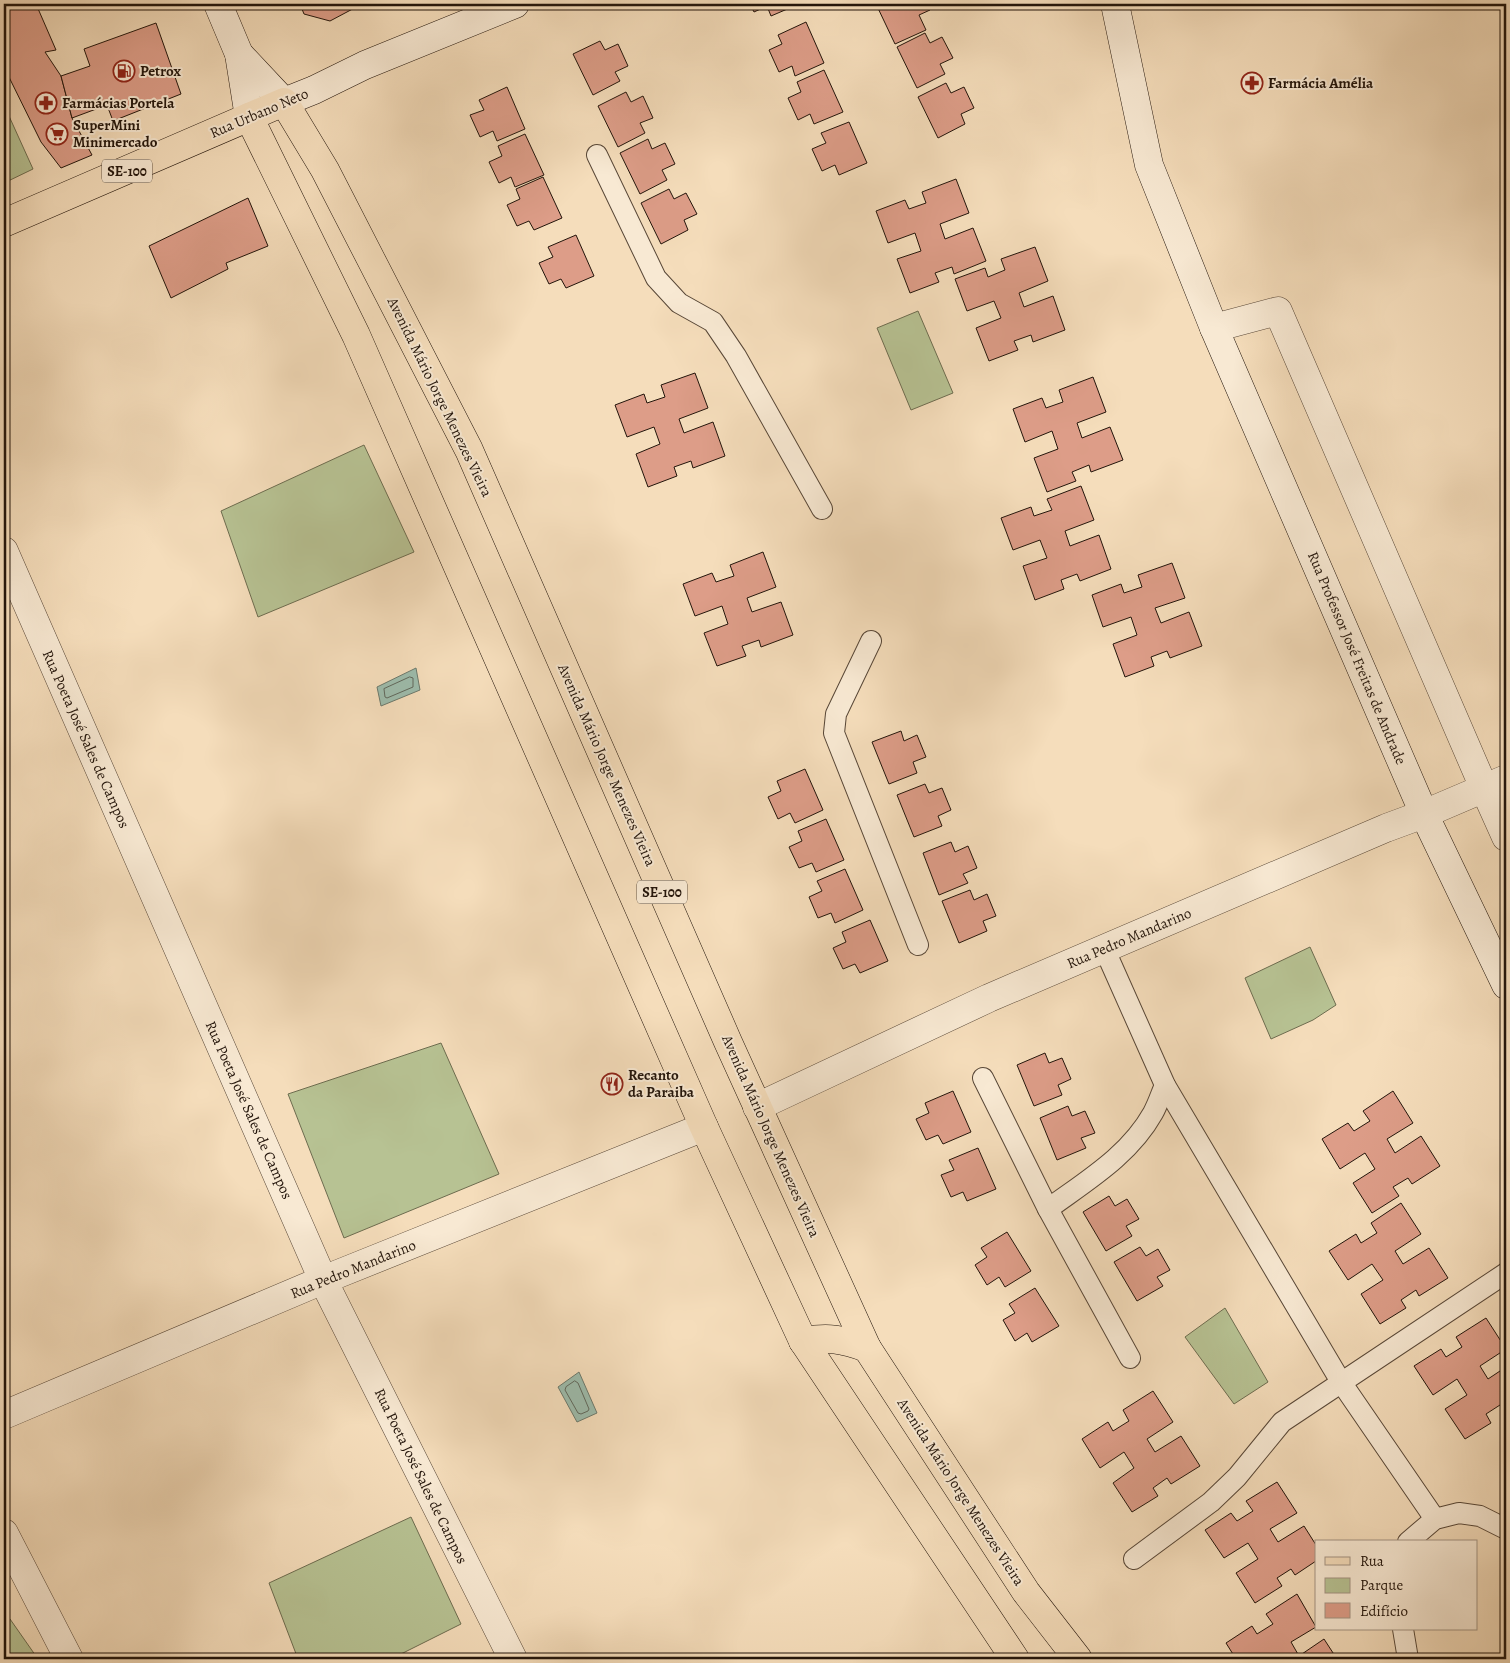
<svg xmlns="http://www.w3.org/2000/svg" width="1510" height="1663" font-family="Alegreya,serif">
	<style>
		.green { fill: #b7c293; stroke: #6d6c4f }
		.water { fill: #9dbcac; stroke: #6c796c }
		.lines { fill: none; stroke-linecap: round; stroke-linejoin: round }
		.shore { stroke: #60685c; stroke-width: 1 }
		.building { fill: #dd9d88; stroke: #23150b }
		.lane-casing { stroke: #584737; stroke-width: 22 }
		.street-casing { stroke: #584737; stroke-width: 29 }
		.secondary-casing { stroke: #23150b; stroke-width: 29 }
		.primary-casing { stroke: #23150b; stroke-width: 29 }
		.lane { stroke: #f8e9d3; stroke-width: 20 }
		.street { stroke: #f8e9d3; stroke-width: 28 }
		.secondary { stroke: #f8e9d3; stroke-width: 28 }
		.primary { stroke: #f5ddbb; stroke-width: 28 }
		.labels { text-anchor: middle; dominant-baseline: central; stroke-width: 4; stroke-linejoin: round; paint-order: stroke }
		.shield { fill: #f8e9d3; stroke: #635547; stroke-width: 1 }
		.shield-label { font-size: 14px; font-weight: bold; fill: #23150b }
		.poi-label { font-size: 15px; font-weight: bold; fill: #23150b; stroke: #f8e9d3; text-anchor: start }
		.street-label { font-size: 15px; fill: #23150b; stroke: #f8e9d3 }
	</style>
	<rect width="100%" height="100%" fill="#f5ddbb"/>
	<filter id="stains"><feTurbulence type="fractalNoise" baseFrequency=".004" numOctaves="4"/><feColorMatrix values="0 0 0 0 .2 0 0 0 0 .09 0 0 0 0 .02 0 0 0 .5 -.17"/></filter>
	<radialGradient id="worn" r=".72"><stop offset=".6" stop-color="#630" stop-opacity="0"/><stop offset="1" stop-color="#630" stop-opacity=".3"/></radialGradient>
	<g class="green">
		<path d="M4 105 33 169 4 183Z"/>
		<path d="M918 311 953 393 911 410 877 328Z"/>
		<path d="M364 445 414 552 258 617 221 511Z"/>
		<path d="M1310 947 1336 1005 1313 1020 1271 1039 1245 978Z"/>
		<path d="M441 1043 499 1174 344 1238 288 1094Z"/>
		<path d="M1225 1308 1268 1382 1234 1404 1185 1337Z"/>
		<path d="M411 1517 461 1624 391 1659H298L269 1583Z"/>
		<path d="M10 1619 38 1659H4V1621Z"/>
	</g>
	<g class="water">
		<path d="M416 668 420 690 381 706 377 687Z"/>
		<path d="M579 1372 597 1413 577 1422 558 1387Z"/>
	</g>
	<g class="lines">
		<g class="shore">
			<path d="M410 677 413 678V687L387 698 385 697 384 689Z"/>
			<path d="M575 1381 578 1383 589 1409 588 1411 581 1414 578 1413 565 1390 566 1387Z"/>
		</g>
	</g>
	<g class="building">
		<path d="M4 4H36L56 50 45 52 61 76 72 118 92 155 61 168 41 142 4 67Z"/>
		<path d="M300 4H362L330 21 304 14Z"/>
		<path d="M750 4H799L771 16 767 6 754 12Z"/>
		<path d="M876 4H927L930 10 919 15 926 30 895 44Z"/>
		<path d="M806 22 824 63 795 76 792 66 779 72 769 50 782 44 778 35Z"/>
		<path d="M156 23 181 94 113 121 107 105 72 118 61 76 90 66 84 49Z"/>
		<path d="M925 33 930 43 942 37 953 58 940 64 945 74 917 88 897 47Z"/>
		<path d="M600 41 605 50 618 44 628 66 615 72 620 81 593 95 573 54Z"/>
		<path d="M824 70 843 112 814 124 810 114 798 120 788 98 801 92 797 82Z"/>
		<path d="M946 83 951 93 964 87 974 108 961 114 965 124 938 138 918 97Z"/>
		<path d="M507 87 525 129 497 141 493 131 480 137 470 115 484 110 479 100Z"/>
		<path d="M626 92 631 102 643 96 653 118 640 123 645 133 618 147 598 106Z"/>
		<path d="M849 122 867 163 839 175 835 165 822 171 812 149 826 143 821 133Z"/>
		<path d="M525 134 544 175 515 187 511 177 499 183 489 162 502 156 498 146Z"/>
		<path d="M648 139 652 149 665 143 675 164 662 170 667 180 640 194 620 153Z"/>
		<path d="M543 177 562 218 534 230 529 221 517 226 507 205 520 199 516 189Z"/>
		<path d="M956 179 969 213 940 224 945 239 973 228 986 261 954 274 952 267 935 273 939 282 910 293 897 259 921 251 915 233 888 243 876 211 905 200 909 209 926 203 922 192Z"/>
		<path d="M669 189 674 199 686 193 697 214 684 220 688 230 661 244 641 203Z"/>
		<path d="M248 198 268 246 226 263 228 269 171 298 149 246Z"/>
		<path d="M576 235 594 276 566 288 561 279 549 284 539 263 553 257 548 247Z"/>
		<path d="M1035 247 1048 281 1019 293 1024 307 1053 296 1065 330 1033 342 1031 335 1014 341 1018 350 989 361 976 328 1001 318 994 301 967 311 955 279 985 268 988 277 1005 270 1001 259Z"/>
		<path d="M695 373 708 408 679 419 684 433 713 422 725 456 693 468 691 461 674 467 677 476 648 487 636 454 660 444 654 427 627 437 615 405 644 394 647 403 665 397 661 385Z"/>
		<path d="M1093 377 1106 412 1077 423 1082 438 1110 427 1123 460 1091 472 1089 465 1072 472 1076 481 1047 492 1034 458 1058 449 1052 431 1025 442 1013 409 1042 398 1046 408 1063 402 1059 390Z"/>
		<path d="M1081 486 1094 520 1065 531 1070 546 1099 535 1111 569 1080 581 1077 574 1061 580 1064 589 1035 600 1023 566 1047 558 1040 540 1013 550 1001 518 1031 507 1034 516 1052 510 1047 499Z"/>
		<path d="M763 552 776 587 747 598 752 612 781 602 793 635 761 647 759 640 742 646 746 656 717 666 704 633 728 624 722 606 695 616 683 584 712 573 716 582 734 576 730 565Z"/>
		<path d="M1172 563 1185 598 1155 608 1161 623 1189 612 1202 646 1170 658 1167 651 1151 657 1154 666 1125 677 1113 644 1137 635 1131 617 1103 627 1092 595 1121 584 1124 593 1142 587 1138 575Z"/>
		<path d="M901 731 904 741 917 735 926 757 913 762 917 773 889 784 872 742Z"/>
		<path d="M805 769 823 810 795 823 790 813 778 819 768 797 781 791 777 781Z"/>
		<path d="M925 784 929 793 942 788 951 810 938 816 942 826 914 837 897 795Z"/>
		<path d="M826 819 844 860 816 872 812 863 799 868 789 847 802 841 798 831Z"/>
		<path d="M951 842 955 852 968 846 977 868 963 874 968 883 939 895 923 853Z"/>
		<path d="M845 869 863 910 835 923 831 913 818 918 809 897 822 891 817 881Z"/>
		<path d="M970 890 974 900 987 894 996 916 983 921 987 931 959 943 942 901Z"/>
		<path d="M870 920 888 961 860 973 855 964 843 969 833 948 846 942 842 932Z"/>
		<path d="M1045 1053 1049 1063 1062 1058 1071 1079 1058 1085 1062 1095 1034 1106 1017 1065Z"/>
		<path d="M953 1091 971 1132 943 1144 938 1135 926 1140 916 1119 929 1113 925 1103Z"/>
		<path d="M1393 1091 1413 1123 1387 1139 1395 1153 1421 1136 1440 1166 1412 1184 1408 1178 1393 1187 1399 1196 1372 1213 1353 1183 1375 1169 1365 1153 1340 1169 1322 1139 1348 1123 1354 1131 1370 1121 1363 1111Z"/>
		<path d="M1068 1106 1072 1116 1085 1111 1095 1133 1081 1138 1086 1148 1057 1160 1040 1118Z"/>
		<path d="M978 1148 996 1189 967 1201 963 1192 951 1197 941 1175 954 1170 949 1160Z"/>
		<path d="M1109 1196 1115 1206 1127 1199 1139 1219 1126 1226 1132 1236 1106 1251 1083 1212Z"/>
		<path d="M1401 1203 1421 1234 1395 1251 1403 1264 1429 1248 1448 1278 1419 1296 1416 1290 1401 1300 1406 1308 1380 1324 1361 1294 1383 1280 1372 1264 1348 1280 1329 1251 1356 1234 1361 1243 1377 1233 1371 1223Z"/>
		<path d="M1007 1232 1031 1271 1005 1287 999 1277 987 1285 975 1265 987 1257 981 1248Z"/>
		<path d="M1140 1247 1146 1256 1158 1249 1170 1270 1157 1277 1163 1286 1137 1301 1114 1262Z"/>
		<path d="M1035 1288 1059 1326 1032 1342 1027 1333 1015 1341 1003 1320 1015 1313 1009 1304Z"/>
		<path d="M1486 1318 1506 1349 1480 1366 1488 1379 1506 1367V1410L1504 1411 1500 1405 1486 1414 1491 1423 1465 1439 1445 1409 1467 1395 1457 1379 1433 1395 1414 1366 1441 1349 1446 1357 1462 1347 1456 1337Z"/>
		<path d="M1153 1391 1173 1422 1147 1439 1155 1452 1181 1436 1200 1466 1171 1484 1167 1478 1153 1488 1158 1496 1132 1512 1113 1483 1134 1468 1124 1452 1100 1468 1082 1439 1108 1422 1113 1431 1129 1421 1123 1410Z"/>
		<path d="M1277 1482 1297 1513 1270 1529 1278 1542 1304 1526 1316 1545V1561L1295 1575 1291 1569 1277 1578 1282 1586 1255 1603 1236 1573 1258 1559 1248 1543 1224 1558 1205 1530 1231 1513 1237 1521 1253 1511 1246 1501Z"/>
		<path d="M1297 1594 1316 1627 1291 1642 1299 1656 1324 1639 1337 1659H1270L1268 1656 1263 1659H1236L1226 1643 1252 1626 1257 1634 1273 1624 1266 1614Z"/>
	</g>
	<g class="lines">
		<g class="lane-casing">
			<g id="lane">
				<path d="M597 155 656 278 679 303 713 322 736 356 822 509"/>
				<path d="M871 641 836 714 834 733 918 945"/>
				<path d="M1104 948 1165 1085 1341 1382 1435 1519"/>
				<path d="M983 1078 1048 1209 1130 1358"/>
				<path d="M1048 1209C1086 1181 1129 1156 1153 1113 1158 1104 1161 1094 1165 1085"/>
				<path d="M1408 1542 1435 1519 1459 1513 1480 1516 1506 1529"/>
				<path d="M1134 1559 1211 1502 1237 1477 1282 1422 1506 1273"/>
				<path d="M1403 1629 1408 1659"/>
			</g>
		</g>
		<g class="street-casing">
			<g id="street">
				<path d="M1214 328 1278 311 1484 788 1506 837"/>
				<path d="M4 551 323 1280 513 1659"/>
				<path d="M757 1107 989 998 1386 828 1424 814 1506 779"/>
				<path d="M4 1415 323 1280 704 1127"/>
				<path d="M4 1533 69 1659"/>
			</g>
		</g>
		<g class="secondary-casing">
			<g id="secondary">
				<path d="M218 4 239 54 249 117"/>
				<path d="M1115 4 1149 165 1214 328 1424 814 1506 985"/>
				<path d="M239 54 284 102 314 90 365 65 515 4"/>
			</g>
		</g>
		<g class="primary-casing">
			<g id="primary">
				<path d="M249 117 356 335 704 1127 803 1341 1015 1659"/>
				<path d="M4 223 284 102 325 170 469 450 728 1042 867 1348 1026 1592 1078 1659"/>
				<path d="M803 1341C829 1337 842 1339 867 1348"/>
			</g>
		</g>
		<use href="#lane" class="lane"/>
		<use href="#street" class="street"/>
		<use href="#secondary" class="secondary"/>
		<use href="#primary" class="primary"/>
	</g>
	<defs>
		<g id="fuel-ring" transform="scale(1.125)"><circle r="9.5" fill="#f8e9d3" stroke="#8f2418" stroke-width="1.5"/><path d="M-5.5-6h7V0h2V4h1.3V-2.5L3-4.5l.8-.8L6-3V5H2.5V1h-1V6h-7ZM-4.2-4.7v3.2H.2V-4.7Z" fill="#8f2418"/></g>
		<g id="pharmacy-ring" transform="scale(1.125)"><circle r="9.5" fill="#f8e9d3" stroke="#8f2418" stroke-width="1.5"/><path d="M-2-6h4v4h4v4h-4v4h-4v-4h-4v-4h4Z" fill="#8f2418"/></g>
		<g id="supermarket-ring" transform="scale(1.125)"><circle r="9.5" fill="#f8e9d3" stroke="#8f2418" stroke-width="1.5"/><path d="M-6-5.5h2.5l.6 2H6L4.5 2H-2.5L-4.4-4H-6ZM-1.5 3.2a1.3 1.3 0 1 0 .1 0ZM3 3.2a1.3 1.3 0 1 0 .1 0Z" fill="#8f2418"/></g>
		<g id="restaurant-ring" transform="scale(1.125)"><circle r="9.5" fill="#f8e9d3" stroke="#8f2418" stroke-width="1.5"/><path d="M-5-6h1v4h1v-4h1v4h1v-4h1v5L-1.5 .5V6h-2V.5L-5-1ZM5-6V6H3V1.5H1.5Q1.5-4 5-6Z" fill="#8f2418"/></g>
	</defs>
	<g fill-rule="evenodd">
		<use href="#fuel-ring" x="124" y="71"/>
		<use href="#pharmacy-ring" x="1252" y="83"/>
		<use href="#pharmacy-ring" x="46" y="103"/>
		<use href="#supermarket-ring" x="57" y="134"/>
		<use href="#restaurant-ring" x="612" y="1084"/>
	</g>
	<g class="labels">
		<g class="shield">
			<rect x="102" y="159.5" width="50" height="23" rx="4"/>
			<rect x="637" y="880.5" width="50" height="23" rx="4"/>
		</g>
		<g class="shield-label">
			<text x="127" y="171">SE-100</text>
			<text x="662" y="892">SE-100</text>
		</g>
		<g class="poi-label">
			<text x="140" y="71">Petrox</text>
			<text x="1268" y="83">Farmácia Amélia</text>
			<text x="62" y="103">Farmácias Portela</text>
			<text x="73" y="125">SuperMini<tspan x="73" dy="17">Minimercado</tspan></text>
			<text x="628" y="1075">Recanto<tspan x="628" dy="17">da Paraiba</tspan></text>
		</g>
		<g class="street-label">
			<text transform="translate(259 113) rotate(-23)">Rua Urbano Neto</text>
			<text transform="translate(440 397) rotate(64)">Avenida Mário Jorge Menezes Vieira</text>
			<text transform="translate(1357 658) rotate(67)">Rua Professor José Freitas de Andrade</text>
			<text transform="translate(86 739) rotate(66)">Rua Poeta José Sales de Campos</text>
			<text transform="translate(607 765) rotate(66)">Avenida Mário Jorge Menezes Vieira</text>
			<text transform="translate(1129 938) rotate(-23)">Rua Pedro Mandarino</text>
			<text transform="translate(249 1110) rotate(66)">Rua Poeta José Sales de Campos</text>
			<text transform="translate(771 1136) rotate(66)">Avenida Mário Jorge Menezes Vieira</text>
			<text transform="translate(353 1269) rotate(-22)">Rua Pedro Mandarino</text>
			<text transform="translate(421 1476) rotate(64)">Rua Poeta José Sales de Campos</text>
			<text transform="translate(961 1492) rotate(57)">Avenida Mário Jorge Menezes Vieira</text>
		</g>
	</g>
	<rect width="1510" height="1663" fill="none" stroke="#f5ddbb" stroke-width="20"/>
	<rect x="5" y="5" width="1500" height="1653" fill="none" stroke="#23150b" stroke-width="2.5"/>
	<rect x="10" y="10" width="1490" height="1643" fill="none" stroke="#23150b"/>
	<rect x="1315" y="1540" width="162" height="90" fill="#f8e9d3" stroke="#a39483"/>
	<rect x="1325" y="1557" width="25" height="8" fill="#f5ddbb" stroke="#a39483"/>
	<text x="1360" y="1566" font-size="15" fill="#23150b">Rua</text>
	<rect x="1325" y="1578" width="25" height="15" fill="#b7c293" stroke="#a39483"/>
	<text x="1360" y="1590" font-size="15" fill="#23150b">Parque</text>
	<rect x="1325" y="1603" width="25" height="15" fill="#dd9d88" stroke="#a39483"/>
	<text x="1360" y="1616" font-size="15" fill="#23150b">Edifício</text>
	<rect width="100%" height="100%" filter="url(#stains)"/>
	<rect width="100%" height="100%" fill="url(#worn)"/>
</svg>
